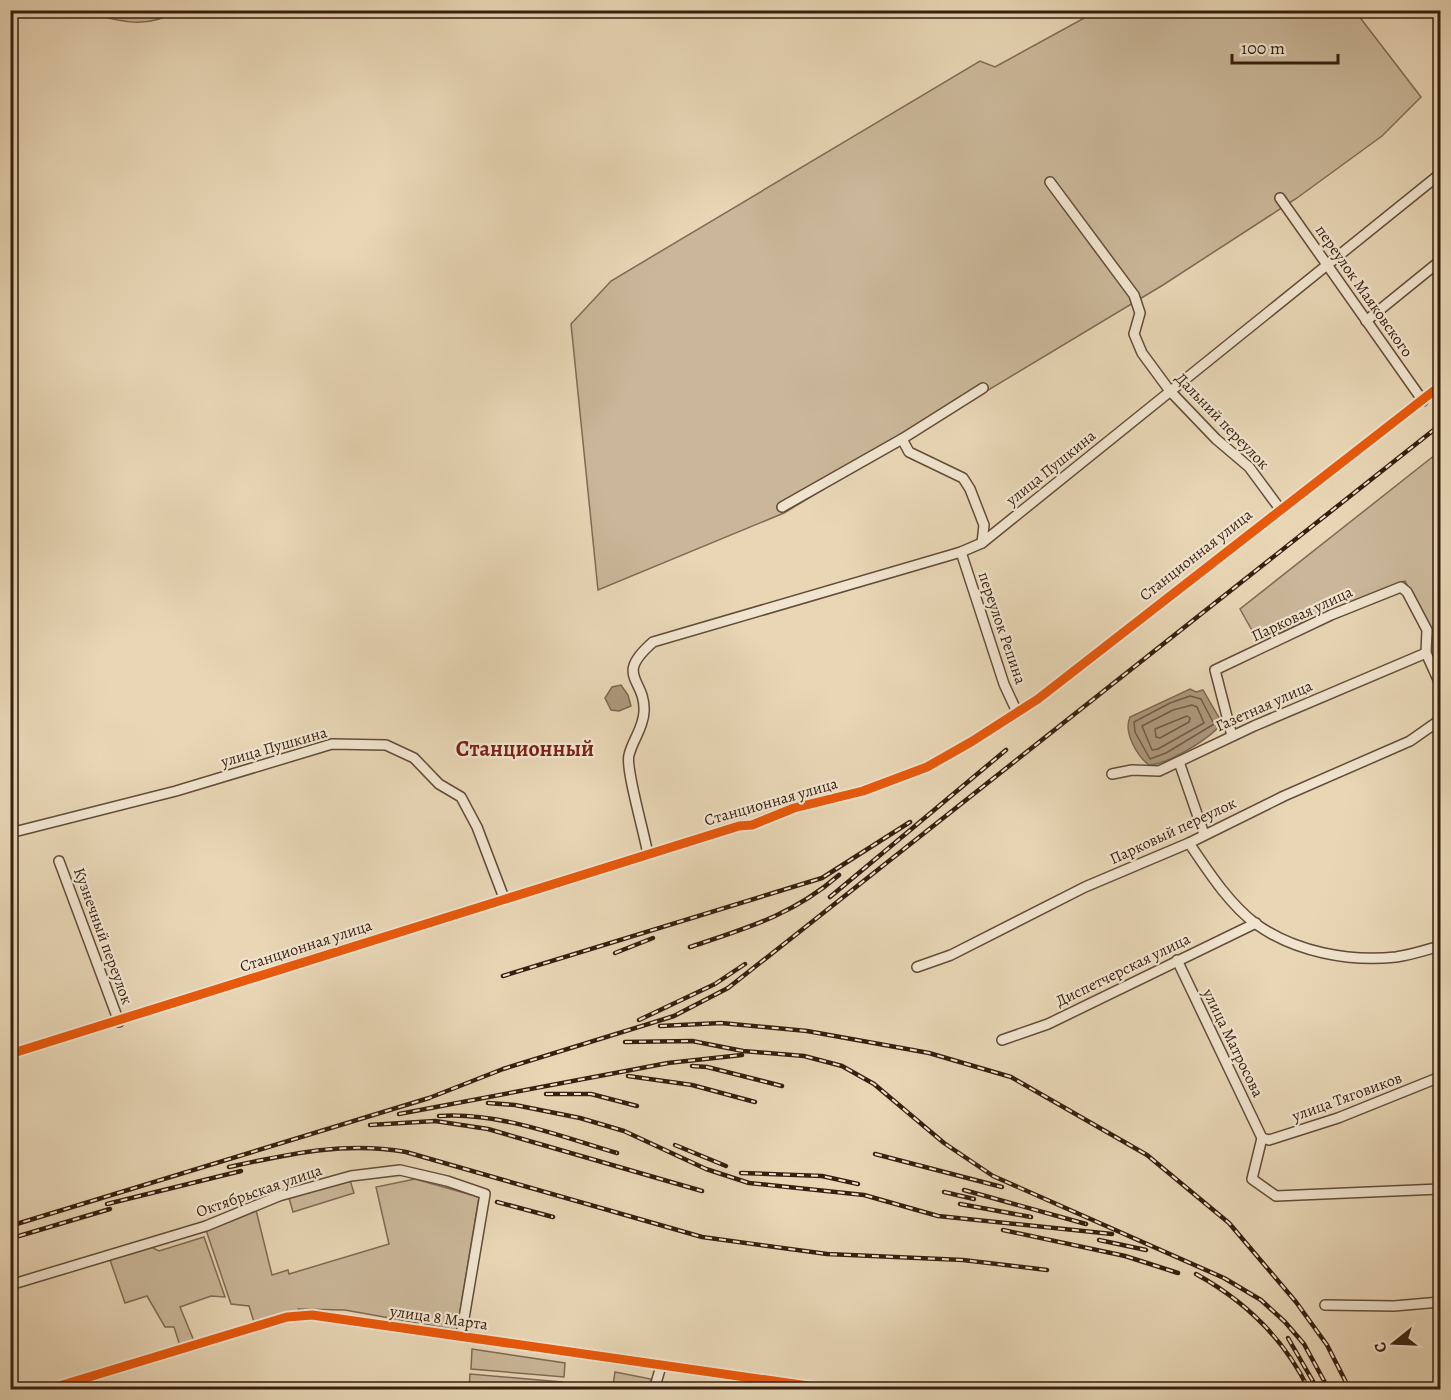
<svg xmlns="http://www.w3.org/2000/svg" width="1451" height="1400" font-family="Alegreya,serif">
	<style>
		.green { fill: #cab799; stroke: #806a54; stroke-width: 1.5 }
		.water { fill: #ac977c; stroke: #7d6750; stroke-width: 1.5 }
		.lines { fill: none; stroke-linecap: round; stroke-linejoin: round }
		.shore { stroke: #725a45; stroke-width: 1.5 }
		.minor-casing { stroke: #634c38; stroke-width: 12 }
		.minor { stroke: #f0e4cf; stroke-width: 9 }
		.rail-casing { stroke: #371e0e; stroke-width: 4.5 }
		.rail { stroke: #f0e4cf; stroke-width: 2; stroke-dasharray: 7; stroke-linecap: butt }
		.cycleway-casing { stroke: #f0e4cf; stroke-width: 13 }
		.cycleway { stroke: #e8590c; stroke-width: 9 }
		.labels { text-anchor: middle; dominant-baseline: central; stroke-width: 4.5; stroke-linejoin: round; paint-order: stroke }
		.street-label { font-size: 16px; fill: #371e0e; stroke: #f0e4cf }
		.district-label { font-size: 22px; font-weight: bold; fill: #7a1f14; stroke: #f0e4cf }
	</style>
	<rect width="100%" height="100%" fill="#e8d6b5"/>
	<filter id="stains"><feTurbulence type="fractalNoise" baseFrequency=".00333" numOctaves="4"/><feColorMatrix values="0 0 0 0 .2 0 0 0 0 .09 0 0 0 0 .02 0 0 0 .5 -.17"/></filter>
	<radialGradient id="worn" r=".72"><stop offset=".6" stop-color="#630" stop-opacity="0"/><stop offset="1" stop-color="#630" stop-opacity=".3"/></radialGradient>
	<g class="green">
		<path d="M89 11H177C146 29 124 22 91 14Z"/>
		<path d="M1097 11H1355L1421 97 1382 136 1297 198 1163 285 784 513 598 590 571 324 611 281 980 61 995 67Z"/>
		<path d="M1440 451V674L1431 653V633L1405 581 1258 641 1240 609Z"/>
		<path d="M415 1179 479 1197 457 1330 345 1310 298 1309V1312L254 1322 249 1306 231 1304 206 1230 256 1210 272 1275 288 1270 289 1274 389 1244 376 1187Z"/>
		<path d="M350 1180 354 1193 293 1212 289 1198Z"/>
		<path d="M204 1237 225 1297 211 1296 180 1307 194 1341 180 1346 174 1327H165L147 1296 125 1303 110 1260 149 1246 159 1251Z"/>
		<path d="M472 1349 565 1363 564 1377 471 1369Z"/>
		<path d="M615 1372 651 1379 649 1389H469L470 1374 562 1382V1387L613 1385Z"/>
	</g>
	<g class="water">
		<path d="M621 685 628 695 631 706 619 711 611 710 605 698 612 687Z"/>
		<path d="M1190 689 1196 692 1203 690 1222 723C1210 739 1168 764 1149 765 1137 756 1123 732 1130 717Z"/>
	</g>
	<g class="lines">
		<g class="shore">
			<path d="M1190 696 1201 699 1214 724 1166 753 1150 759 1135 732 1134 722 1170 703Z"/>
			<path d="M1192 705 1197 707 1204 723 1158 749 1152 750 1142 726 1173 710Z"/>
			<path d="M1187 716 1190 718 1189 722 1160 738 1156 737 1155 729Z"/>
		</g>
		<g class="minor-casing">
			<g id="minor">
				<path d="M1050 182 1134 295 1140 313 1134 334 1142 353 1170 391 1216 439 1249 467 1280 509"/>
				<path d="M1280 198 1423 401"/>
				<path d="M1366 321 1440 261"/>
				<path d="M902 439 909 452 963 478 970 489 984 525 982 543"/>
				<path d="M782 507 902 439 983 388"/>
				<path d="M961 552 1004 684 1017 712"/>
				<path d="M1232 736 1215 670 1331 615 1401 587 1407 592 1427 630 1426 653 1440 684"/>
				<path d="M1179 762 1204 834"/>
				<path d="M1112 774 1132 770 1159 771 1254 726 1426 653"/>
				<path d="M10 833 176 791 332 744 386 745 414 758 439 784 461 797 477 827 504 898"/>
				<path d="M1189 843C1208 871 1229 904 1256 924 1295 952 1349 962 1396 957 1411 955 1426 950 1440 946"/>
				<path d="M648 855C645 835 625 768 629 755 633 739 643 729 644 712 646 678 613 677 653 642L961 552 982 543 1440 174"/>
				<path d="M59 861 119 1022"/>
				<path d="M1177 960 1262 1138"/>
				<path d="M917 967 951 955 1085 887 1189 843 1284 796 1410 741 1440 720"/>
				<path d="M1002 1040 1048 1024 1256 923"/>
				<path d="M10 1054 739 826 752 825 794 808 863 791 927 767 971 742 1038 699 1440 386"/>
				<path d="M1262 1138 1252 1179 1276 1196 1440 1189"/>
				<path d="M1262 1138 1269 1140 1338 1118 1440 1077"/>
				<path d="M10 1285 206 1226 279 1196 351 1176 400 1170 447 1181 485 1194 461 1336"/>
				<path d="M1325 1305 1394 1306 1440 1302"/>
				<path d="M46 1390 287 1317 312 1315 836 1390"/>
				<path d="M654 1390 661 1366"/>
			</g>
		</g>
		<use href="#minor" class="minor"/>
		<g class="rail-casing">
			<g id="rail">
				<path d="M830 897 1006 750"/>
				<path d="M690 947C747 928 793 915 839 875"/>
				<path d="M615 953 653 938"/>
				<path d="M503 976 822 878 910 822"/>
				<path d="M639 1020 715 984 745 964"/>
				<path d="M660 1026 721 1023 807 1031 929 1053 1011 1077 1147 1155 1229 1223 1296 1302 1327 1345 1350 1390"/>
				<path d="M625 1042 692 1041 743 1051 804 1056 842 1066 874 1084 944 1143 993 1176 1224 1278 1261 1300 1285 1322 1304 1344 1329 1390"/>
				<path d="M692 1066 707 1067 782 1086"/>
				<path d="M628 1076 692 1085 755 1102"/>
				<path d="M546 1094H591L637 1106"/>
				<path d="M488 1103 515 1105 580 1118 624 1131 706 1169 749 1183 864 1195 938 1216 1112 1234"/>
				<path d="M399 1114 668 1063 742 1055"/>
				<path d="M439 1116C500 1112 559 1136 617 1153"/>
				<path d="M370 1125 435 1121 488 1129 702 1191"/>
				<path d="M675 1145 726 1166"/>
				<path d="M875 1154 1002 1187"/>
				<path d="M229 1167C289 1154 345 1141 406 1152L702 1237 827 1254 963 1260 1047 1270"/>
				<path d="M741 1173 822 1176 858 1184"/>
				<path d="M964 1190 1086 1224"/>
				<path d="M944 1192 974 1199"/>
				<path d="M497 1202 553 1217"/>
				<path d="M107 1204 241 1171"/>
				<path d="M960 1204 1031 1217"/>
				<path d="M10 1226 429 1098 503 1069 674 1016 728 988 784 944 1440 425"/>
				<path d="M1003 1230 1125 1256 1178 1273"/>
				<path d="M19 1236 110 1209"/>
				<path d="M1099 1240 1146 1250"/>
				<path d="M1196 1274C1245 1301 1284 1338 1309 1390"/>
				<path d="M1288 1338 1318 1390"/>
			</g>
		</g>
		<use href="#rail" class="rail"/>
		<g class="cycleway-casing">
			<g id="cycleway">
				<path d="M10 1054 739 826 752 825 794 808 863 791 927 767 971 742 1038 699 1440 386"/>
				<path d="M46 1390 287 1317 312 1315 836 1390"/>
			</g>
		</g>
		<use href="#cycleway" class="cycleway"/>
	</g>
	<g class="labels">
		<g class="street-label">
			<text transform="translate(1364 291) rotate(55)">переулок Маяковского</text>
			<text transform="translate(1222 421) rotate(46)">Дальний переулок</text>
			<text transform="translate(1051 468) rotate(-39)">улица Пушкина</text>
			<text transform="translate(1196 555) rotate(-38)">Станционная улица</text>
			<text transform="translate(1302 614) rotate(-25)">Парковая улица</text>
			<text transform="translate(1002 628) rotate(71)">переулок Репина</text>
			<text transform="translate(1264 706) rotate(-24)">Газетная улица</text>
			<text transform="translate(274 747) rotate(-16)">улица Пушкина</text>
			<text transform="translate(771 802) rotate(-16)">Станционная улица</text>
			<text transform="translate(1173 831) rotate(-25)">Парковый переулок</text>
			<text transform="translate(103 936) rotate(70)">Кузнечный переулок</text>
			<text transform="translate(306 946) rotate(-18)">Станционная улица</text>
			<text transform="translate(1123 970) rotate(-26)">Диспетчерская улица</text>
			<text transform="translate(1233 1043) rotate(64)">улица Матросова</text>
			<text transform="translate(1347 1097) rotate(-20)">улица Тяговиков</text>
			<text transform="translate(259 1191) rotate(-19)">Октябрьская улица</text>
			<text transform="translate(439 1318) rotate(8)">улица 8 Марта</text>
		</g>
		<g class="district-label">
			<text x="525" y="749">Станционный</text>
		</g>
	</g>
	<rect width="1451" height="1400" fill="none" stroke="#e8d6b5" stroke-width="36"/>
	<rect x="12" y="12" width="1427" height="1376" fill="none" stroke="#371e0e" stroke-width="3"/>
	<rect x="18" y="18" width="1415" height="1364" fill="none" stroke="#371e0e" stroke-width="1.5"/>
	<g transform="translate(1394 1343) rotate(252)" stroke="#f0e4cf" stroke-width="4.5" paint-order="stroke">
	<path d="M0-4.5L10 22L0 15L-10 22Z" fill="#371e0e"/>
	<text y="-9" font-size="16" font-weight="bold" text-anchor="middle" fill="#371e0e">С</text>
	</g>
	<path d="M1232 54v9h106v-9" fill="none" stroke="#371e0e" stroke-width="3"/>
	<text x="1241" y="54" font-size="18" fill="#371e0e" stroke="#f0e4cf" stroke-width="4.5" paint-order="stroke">100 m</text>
	<rect width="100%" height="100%" filter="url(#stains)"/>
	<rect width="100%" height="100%" fill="url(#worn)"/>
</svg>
